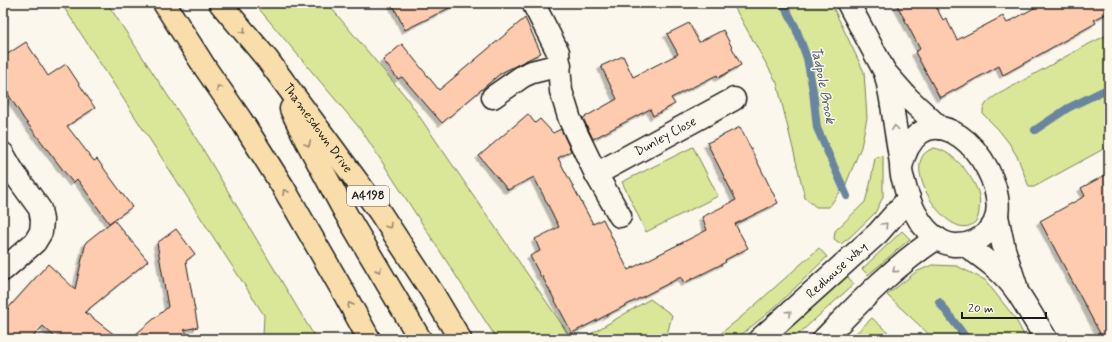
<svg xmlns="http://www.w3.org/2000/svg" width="1112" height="342" font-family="Mynerve,sans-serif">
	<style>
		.green { fill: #dae698; stroke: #7b815a }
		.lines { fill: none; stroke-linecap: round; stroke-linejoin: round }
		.stream { stroke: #69859f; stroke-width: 8 }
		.building { fill: #fecbae; stroke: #1c1c1c; filter: url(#shadow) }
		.minor-casing { stroke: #1c1c1c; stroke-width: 25 }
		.primary-casing { stroke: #1c1c1c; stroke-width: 25 }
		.minor { stroke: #fbf7ec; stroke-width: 22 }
		.primary { stroke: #f9deab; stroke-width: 22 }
		.oneway { stroke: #96876b }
		.oneway2 { stroke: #97948e }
		.labels { text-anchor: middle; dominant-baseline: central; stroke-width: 3; stroke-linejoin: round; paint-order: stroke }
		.shield { fill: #fbf7ec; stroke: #5f5e5a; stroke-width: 1 }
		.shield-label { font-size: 12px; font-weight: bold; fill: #1c1c1c }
		.street-label { font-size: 13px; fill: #1c1c1c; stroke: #fbf7ec }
		.water-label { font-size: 14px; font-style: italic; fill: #495969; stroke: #fbf7ec }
	</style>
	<defs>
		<filter id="shadow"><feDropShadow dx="-3.5" dy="3.5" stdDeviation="0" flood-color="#0004"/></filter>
	</defs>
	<rect width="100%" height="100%" fill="#fbf7ec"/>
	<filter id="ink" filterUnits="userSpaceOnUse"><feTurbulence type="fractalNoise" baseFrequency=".025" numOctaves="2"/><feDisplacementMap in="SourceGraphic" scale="8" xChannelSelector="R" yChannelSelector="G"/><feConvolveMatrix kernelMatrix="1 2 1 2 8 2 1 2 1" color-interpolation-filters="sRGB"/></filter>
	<g filter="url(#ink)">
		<g class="green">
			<path d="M61 3H107L201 146 316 339H260L263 337 264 315Z"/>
			<path d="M254 3H327L406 97 572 339H497L362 131Z"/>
			<path d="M732 3H831L864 72 867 118 861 147 846 184 829 207H816L805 198 777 83Z"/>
			<path d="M1109 34V146L1034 187H1029L1018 158 1009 143 998 129 983 114C982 105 990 99 997 95L1081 48Z"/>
			<path d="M693 147 718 196 646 232 622 182Z"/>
			<path d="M934 148C953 151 972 175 978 192 980 198 980 204 979 210 979 214 978 218 976 221 954 247 905 177 924 154 927 151 931 149 934 148Z"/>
			<path d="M883 156V197L875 213 850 237 841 244 834 239 835 231 865 202 870 185 875 158Z"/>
			<path d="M902 231 910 239 868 275 862 269Z"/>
			<path d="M819 248 827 257 774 308 736 339H714L746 313Z"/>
			<path d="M932 265 957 266 985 280 1015 318 1026 339H934L887 295 916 272Z"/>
			<path d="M847 276 854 284 793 339H777Z"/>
			<path d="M650 299 672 315 666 339H582Z"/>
			<path d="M872 318 895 339H850Z"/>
		</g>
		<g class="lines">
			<g class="stream">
				<path d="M783 3 795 26 807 58 813 91 817 128 847 196"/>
				<path d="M1035 130 1068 108 1109 88"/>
				<path d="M939 302 967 339"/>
			</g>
		</g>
		<g class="building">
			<path d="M392 3H459L405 30Z"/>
			<path d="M896 3H934L943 20 946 18 957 40 1003 16 1007 23 1043 3H1109V12L1094 20 1096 23 1003 75 999 66 940 98 915 52 920 49Z"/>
			<path d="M525 18 541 53 501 73 442 123 402 77 398 79 383 60 402 44 439 90Z"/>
			<path d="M689 23 699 42 723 30 741 65 718 78 717 75 671 98 675 104 653 116 650 109 593 139 583 118 617 99 601 66 623 56 633 77 678 54 667 34Z"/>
			<path d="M26 42 48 76 66 64 95 108 67 126 94 161 97 159 132 207 109 223 77 179 73 183 24 119 3 86V57Z"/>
			<path d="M528 114 535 123 540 119 553 133 561 129 571 151 558 158 593 224 603 219 628 270 707 230 702 217 736 200 707 143 740 127 778 203 735 224 748 248 725 260 726 262 684 283 681 277 572 333 542 276 541 277 530 256 540 251 535 239 559 227 534 177 508 190 502 183 479 156Z"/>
			<path d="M1109 173V339H1103L1040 221 1085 196 1081 188Z"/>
			<path d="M114 220 148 261 85 312 120 339H57L43 326 31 339H3V314L48 264 75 289 86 242Z"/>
			<path d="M176 229 195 254 186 261 198 327 184 330 192 339H130L168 307 157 243Z"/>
		</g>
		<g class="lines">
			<g class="minor-casing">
				<g id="minor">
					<path d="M533 3 558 52 561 91 570 120 596 174 620 216"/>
					<path d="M848 3 885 72 908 98 940 128"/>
					<path d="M885 72C889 87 892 103 894 119 896 134 899 149 901 164 901 169 901 174 903 179 909 205 924 241 954 245 968 246 979 241 989 231 1020 198 961 105 920 133 909 141 904 154 901 167"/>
					<path d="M493 97 523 76 532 72 560 65"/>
					<path d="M3 154 14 173 40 209 42 220 41 232 35 242 3 270"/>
					<path id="s1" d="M596 174 734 99"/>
					<path d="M997 216 1004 249 1016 286"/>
					<path d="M965 245C985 259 1005 273 1018 293 1028 308 1037 324 1046 339"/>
					<path id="s2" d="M760 339 878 233 909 198"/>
					<path d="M824 339C859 303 894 266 937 238"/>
				</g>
			</g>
			<g class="primary-casing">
				<g id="primary">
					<path d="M164 3 206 69 241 120 283 187 344 293 369 339"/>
					<path id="s3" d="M220 3 267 59 379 211 432 292 460 339"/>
					<path d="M291 109 306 140 346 214 420 339"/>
				</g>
			</g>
			<use href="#minor" class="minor"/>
			<use href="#primary" class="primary"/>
		</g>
		<defs><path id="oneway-chevron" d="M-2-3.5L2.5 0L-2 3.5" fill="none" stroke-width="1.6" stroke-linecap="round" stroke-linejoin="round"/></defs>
		<g class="oneway">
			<use href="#oneway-chevron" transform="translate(243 31) rotate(50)"/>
			<use href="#oneway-chevron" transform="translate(219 88) rotate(-125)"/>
			<use href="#oneway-chevron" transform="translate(308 144) rotate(62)"/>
			<use href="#oneway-chevron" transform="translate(285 192) rotate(-120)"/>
			<use href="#oneway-chevron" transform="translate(389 226) rotate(57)"/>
			<use href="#oneway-chevron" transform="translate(379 270) rotate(59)"/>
			<use href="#oneway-chevron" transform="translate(350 305) rotate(-119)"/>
		</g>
		<g class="oneway2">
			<use href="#oneway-chevron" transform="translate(895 128) rotate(-98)"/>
			<use href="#oneway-chevron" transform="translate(885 225) rotate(-47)"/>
			<use href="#oneway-chevron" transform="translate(895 270) rotate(139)"/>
			<use href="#oneway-chevron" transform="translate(789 313) rotate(-42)"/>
		</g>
	</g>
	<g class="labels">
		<rect class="shield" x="347" y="186" width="42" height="20" rx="3"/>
		<g class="shield-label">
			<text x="368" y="196">A4198</text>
		</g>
		<g class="street-label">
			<text stroke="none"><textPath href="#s3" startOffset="159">Thamesdown Drive</textPath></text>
			<text stroke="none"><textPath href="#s1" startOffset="79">Dunley Close</textPath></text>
			<text stroke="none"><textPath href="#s2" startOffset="103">Redhouse Way</textPath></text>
		</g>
		<g class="water-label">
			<text transform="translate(823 85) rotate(79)">Tadpole Brook</text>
		</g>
	</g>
	<rect width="1112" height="342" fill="none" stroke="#fbf7ec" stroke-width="16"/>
	<rect x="8" y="8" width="1096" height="326" fill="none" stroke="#1c1c1c" stroke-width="1.5" filter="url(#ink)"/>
	<path d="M962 312v6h84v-6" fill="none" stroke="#1c1c1c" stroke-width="2"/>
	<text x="968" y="312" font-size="12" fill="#1c1c1c" stroke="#fbf7ec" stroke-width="3" paint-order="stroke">20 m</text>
</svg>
